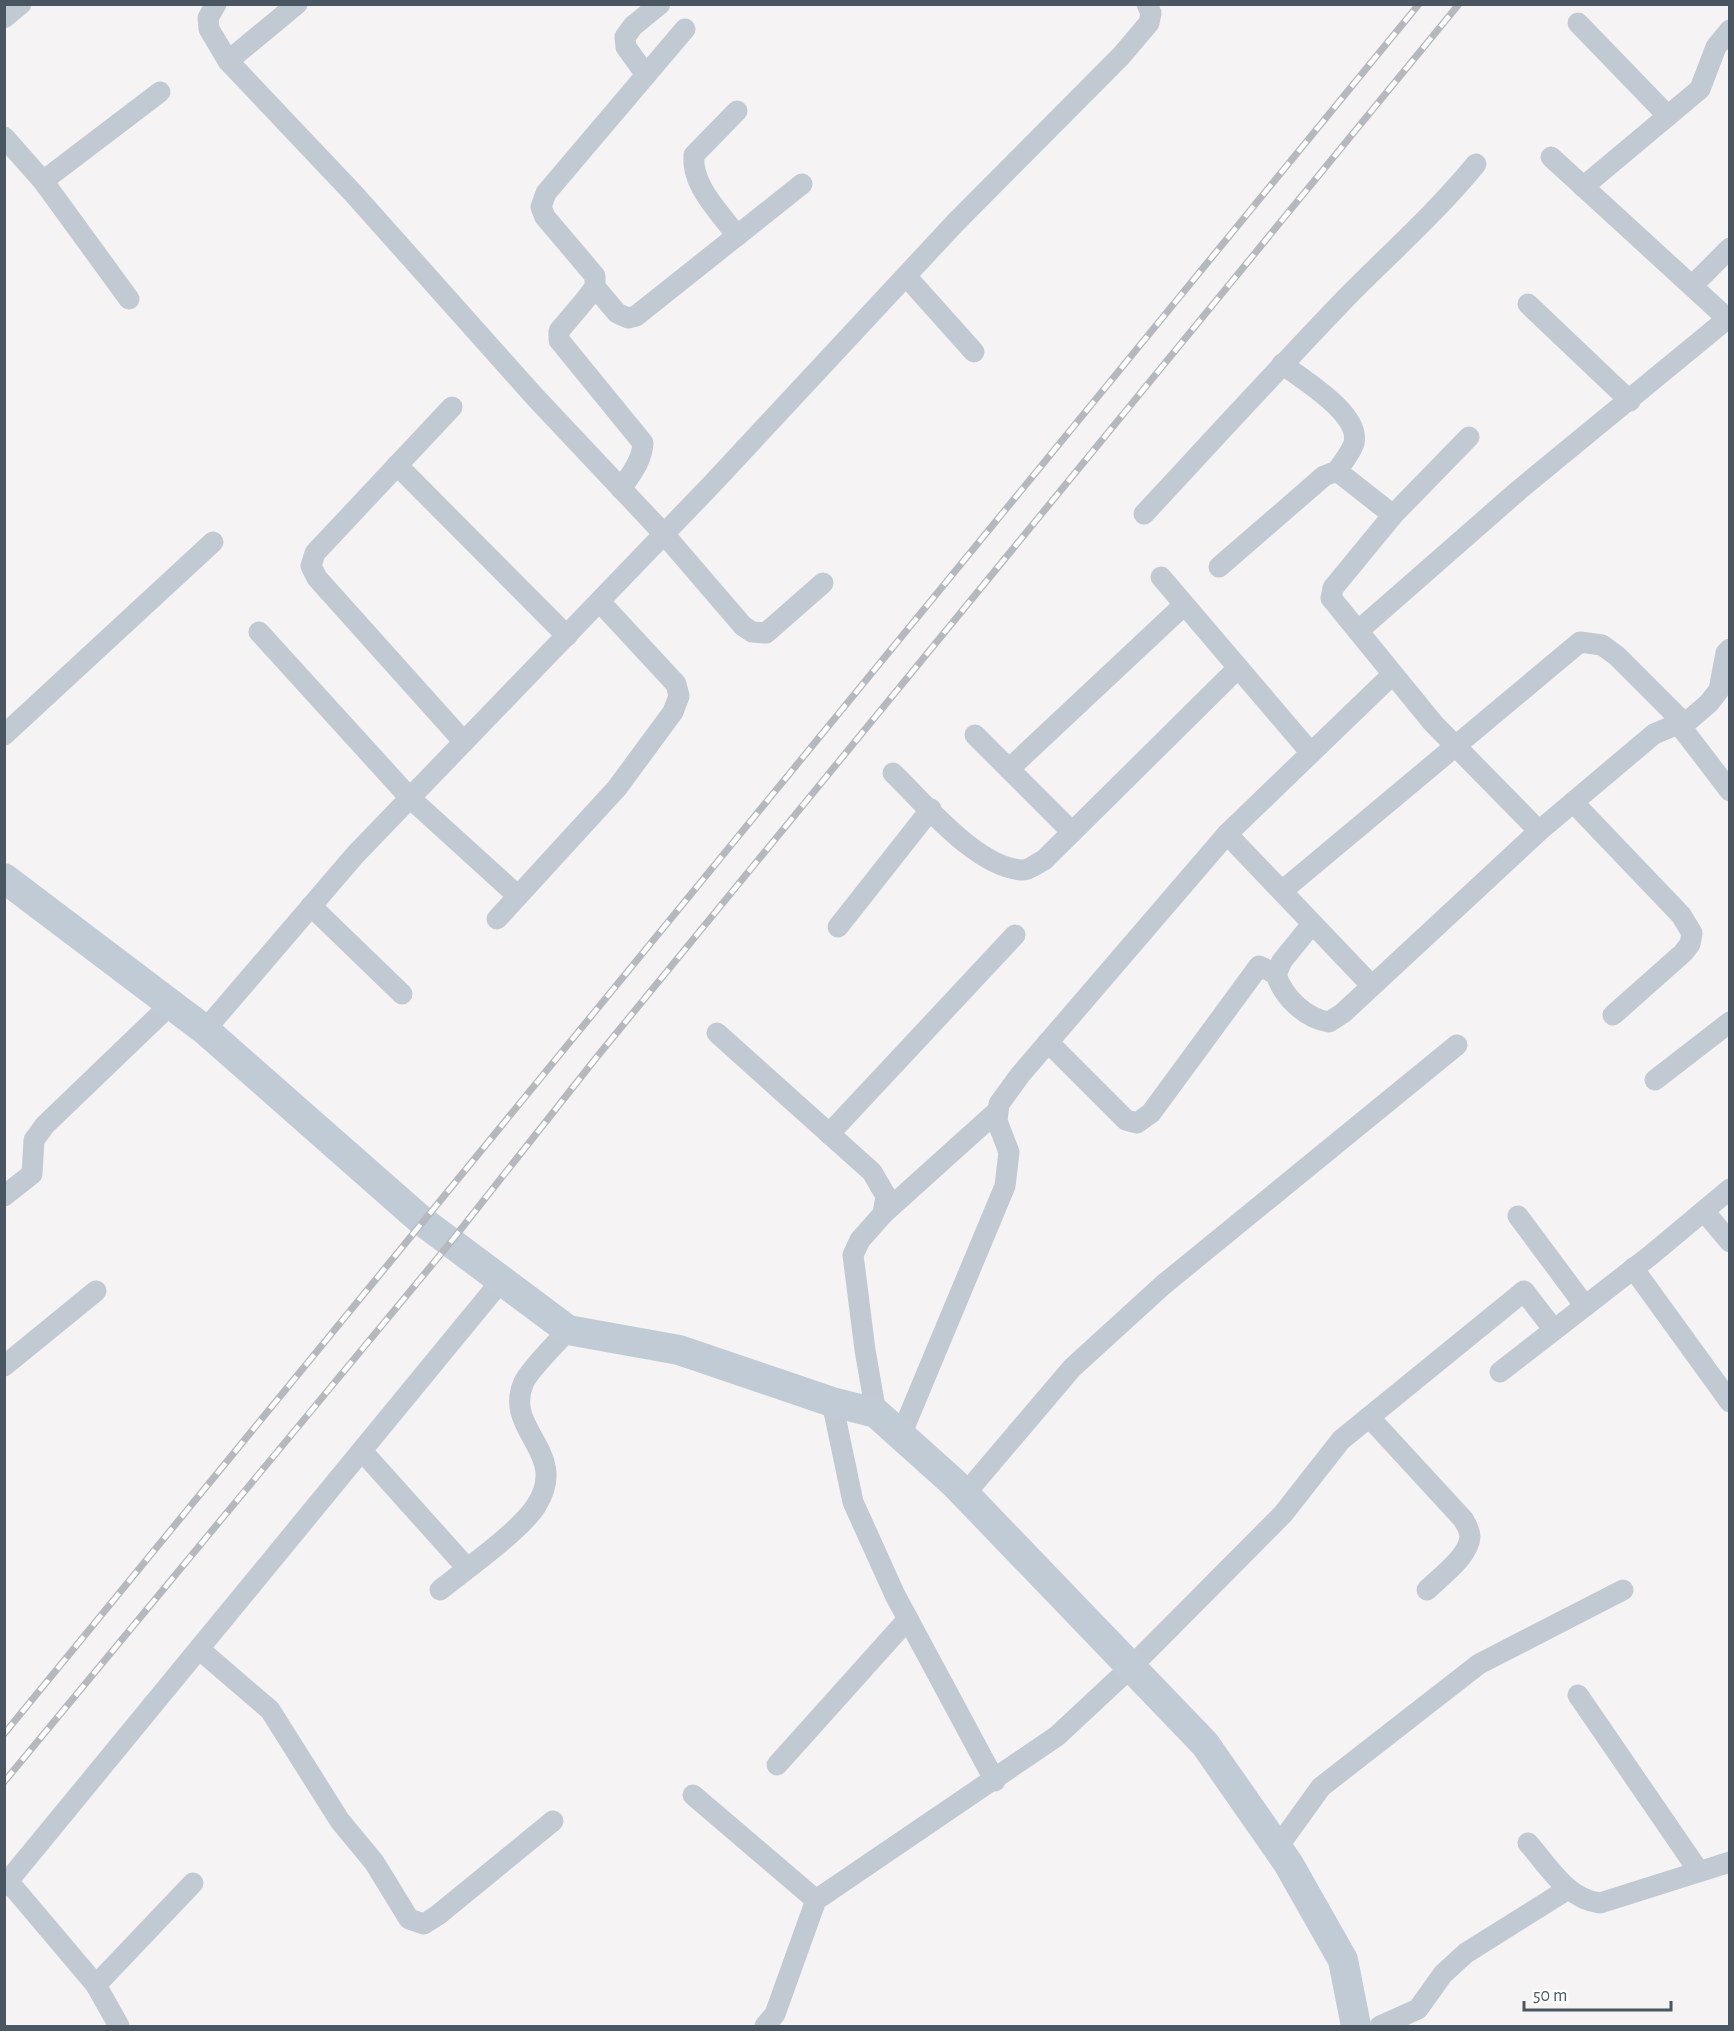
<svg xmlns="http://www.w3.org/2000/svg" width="1734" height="2031" font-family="'Alegreya Sans',sans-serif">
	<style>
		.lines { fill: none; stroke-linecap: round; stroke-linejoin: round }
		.street { stroke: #c1cad2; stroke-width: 21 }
		.secondary { stroke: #c1cbd6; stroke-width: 30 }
		.rail-casing { stroke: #b5b8bd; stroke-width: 7 }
		.rail { stroke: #fff; stroke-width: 4.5; stroke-dasharray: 14; stroke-linecap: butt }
	</style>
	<rect width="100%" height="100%" fill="#f5f3f3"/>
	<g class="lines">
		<g class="street">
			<path d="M216 4 208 18 209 29 228 61 353 193 535 397 664 534 743 626 752 632 766 633 823 583"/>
			<path d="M4 18 21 4"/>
			<path d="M1578 23 1668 116"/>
			<path d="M228 61 297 4"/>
			<path d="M646 75 626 47 625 37 633 26 660 4"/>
			<path d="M4 137 43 181 129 299"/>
			<path d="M1551 157 1730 321"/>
			<path d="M43 181 160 92"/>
			<path d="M1583 187 1700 89 1716 47 1730 30"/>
			<path d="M737 236C720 212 691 186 694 155L737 111"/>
			<path d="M906 276 974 352"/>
			<path d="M1692 286 1730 248"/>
			<path d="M595 287 617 313 628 318 636 316 802 184"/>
			<path d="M1528 304 1630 401"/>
			<path d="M1282 364C1302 379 1361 414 1354 443 1351 453 1342 463 1337 471"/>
			<path d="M452 407 315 553 311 566 317 578 464 742"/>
			<path d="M1469 437 1393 515 1333 588 1331 598 1433 723 1539 831"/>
			<path d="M397 465 567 636"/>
			<path d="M621 489C631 474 642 461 643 443L559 340V331L586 299 595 287V276L545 217 541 207 546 193 685 29"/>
			<path d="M1144 514C1210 443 1276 371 1343 301 1388 255 1435 214 1476 164"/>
			<path d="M1219 567 1324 476 1337 471 1393 515"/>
			<path d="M1161 577 1311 753"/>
			<path d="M1358 631 1519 490 1727 319"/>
			<path d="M259 632 410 798 518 896"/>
			<path d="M1681 727 1709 703 1719 690 1726 653 1730 649"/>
			<path d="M4 735 213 542"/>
			<path d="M975 735 1072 832"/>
			<path d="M1009 769 1184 605"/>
			<path d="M893 773C924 803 978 869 1023 870 1030 870 1037 863 1044 860L1238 668"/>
			<path d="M1573 802 1681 915 1692 933 1690 944 1683 953 1613 1015"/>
			<path d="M1227 834 1372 986"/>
			<path d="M1282 891 1580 642 1602 645 1617 656 1685 724"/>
			<path d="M311 906 402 994"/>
			<path d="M497 919 617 788 673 712 679 696 676 684 600 602"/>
			<path d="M1312 924 1282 961 1276 974C1283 997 1305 1018 1329 1022L1343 1013 1539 831 1654 734 1673 726 1681 727 1730 791"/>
			<path d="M838 927 931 809"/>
			<path d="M205 1030 355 855 714 482 956 222 1121 56 1149 23 1151 13 1147 4"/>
			<path d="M717 1033 872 1172 886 1196 883 1214 860 1240 853 1255 865 1350 876 1413"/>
			<path d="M1048 1042 1126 1120 1137 1123 1151 1113 1259 966 1276 974"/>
			<path d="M1655 1080 1730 1022"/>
			<path d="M829 1134 1015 935"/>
			<path d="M4 1196 32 1174 34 1140 45 1125 171 1004"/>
			<path d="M1704 1211 1730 1242"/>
			<path d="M883 1214 994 1114"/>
			<path d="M1518 1216 1585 1306"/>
			<path d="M1633 1268 1730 1402"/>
			<path d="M4 1366 96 1291"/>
			<path d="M1500 1372 1651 1255 1730 1189"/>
			<path d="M832 1402 853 1502 895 1595 995 1781"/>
			<path d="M1369 1417 1463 1519C1466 1524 1470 1530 1470 1537 1469 1556 1440 1577 1427 1590"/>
			<path d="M901 1435 1005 1186 1009 1152 997 1121 999 1104 1020 1075 1227 834 1393 674"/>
			<path d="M362 1451 467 1568"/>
			<path d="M965 1494 1072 1368 1163 1285 1457 1045"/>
			<path d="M440 1590C465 1570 520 1531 536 1506 571 1452 502 1430 524 1382 530 1369 557 1343 568 1330"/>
			<path d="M199 1649 270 1710 340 1821 374 1862 409 1919 424 1924 438 1915 553 1821"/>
			<path d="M1578 1695 1698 1870"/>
			<path d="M777 1765 908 1619"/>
			<path d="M693 1795 816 1900"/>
			<path d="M1528 1843C1549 1867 1567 1899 1600 1903L1730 1862"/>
			<path d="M1277 1848 1321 1787 1479 1664 1623 1590"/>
			<path d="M8 1881 96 1985 119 2026"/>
			<path d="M4 1886 501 1281"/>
			<path d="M96 1985 193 1883"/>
			<path d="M765 2026 775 2014 816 1900 1057 1736 1131 1667 1283 1514 1341 1440 1524 1291 1554 1330"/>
			<path d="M1380 2026 1418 2009 1443 1974 1466 1953 1568 1889"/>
		</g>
		<path class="secondary" d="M4 878 205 1030 422 1221 568 1330 679 1350 832 1402 876 1413 954 1483 1205 1744 1288 1863 1343 1960 1356 2026"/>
		<g class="rail-casing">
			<g id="rail">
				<path d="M4 1734 1419 4"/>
				<path d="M4 1782 450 1243 596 1058 1459 4"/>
			</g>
		</g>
		<use href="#rail" class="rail"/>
	</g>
	<rect width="1734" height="2031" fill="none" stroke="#4a5661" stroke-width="12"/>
	<path d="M1524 2001v9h147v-9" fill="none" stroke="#4a5661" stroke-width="3"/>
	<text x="1533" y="2001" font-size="18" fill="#4a5661" stroke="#ffffff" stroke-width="4.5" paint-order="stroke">50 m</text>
</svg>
